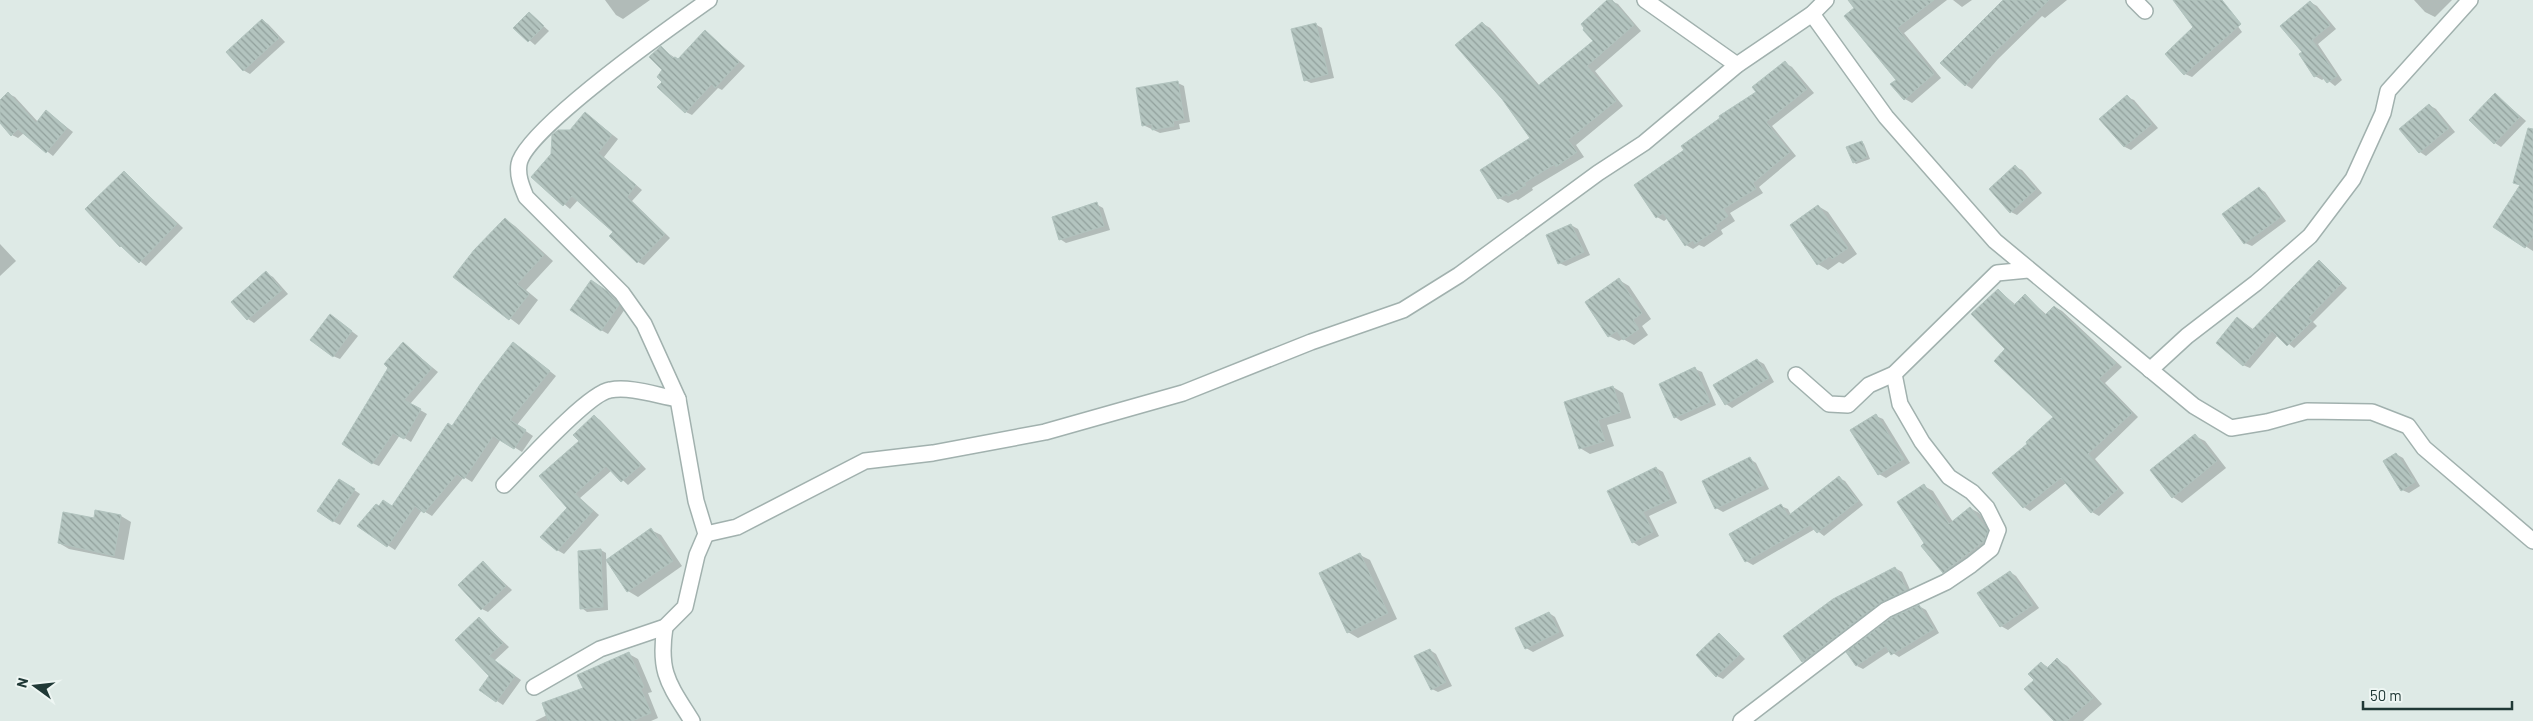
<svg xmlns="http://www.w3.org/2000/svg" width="2533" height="721" font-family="Barlow,sans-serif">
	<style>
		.shadow { fill: #0003 }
		.building { fill: url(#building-back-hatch); stroke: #b1c3be }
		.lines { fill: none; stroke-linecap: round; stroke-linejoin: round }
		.minor-casing { stroke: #a1b1ae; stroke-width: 18 }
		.minor { stroke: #fff; stroke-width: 15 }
	</style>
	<defs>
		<pattern id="building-back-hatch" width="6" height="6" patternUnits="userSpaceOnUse" patternTransform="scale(1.25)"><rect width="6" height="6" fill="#b3c4bf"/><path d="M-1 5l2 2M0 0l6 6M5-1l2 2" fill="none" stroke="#91a09c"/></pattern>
	</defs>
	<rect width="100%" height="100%" fill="#deeae6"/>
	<g class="shadow">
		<path d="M605 0H650L623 19 616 15Z"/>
		<path d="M1609 0 1618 4 1641 31 1595 71 1623 106 1576 145 1584 157 1532 188 1533 190 1518 200 1516 199 1508 203 1499 198 1482 170 1532 139 1482 23 1490 28 1540 86 1594 42Z"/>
		<path d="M1850 0H1947L1904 33 1941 78 1912 103 1905 99 1892 84 1897 80Z"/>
		<path d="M1953 0H1972L1962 7Z"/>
		<path d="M2005 0H2067L2045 18 2042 16 1998 59 1972 89 1966 85Z"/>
		<path d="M2175 0H2219L2242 32 2192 77 2185 74 2195 27Z"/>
		<path d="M2414 0H2452L2435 17 2425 12Z"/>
		<path d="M2310 2 2317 6 2336 29 2318 44 2342 80 2335 86 2325 78 2322 80 2315 76 2304 52Z"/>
		<path d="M529 13 549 31 535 45 515 28Z"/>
		<path d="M262 20 268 24 285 42 250 74 243 70Z"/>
		<path d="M1315 24 1322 28 1334 78 1311 83 1305 80Z"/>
		<path d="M705 31 745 66 722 90 718 88 692 115 686 112 664 82 661 48 678 60Z"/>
		<path d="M1785 63 1792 67 1814 93 1772 126 1796 156 1759 187 1763 193 1730 213 1735 221 1721 230 1723 234 1704 247 1699 245 1693 249 1686 245 1668 218 1664 221 1657 217 1685 151 1758 92Z"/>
		<path d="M1178 83 1184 86 1190 122 1179 124 1180 129 1160 133 1143 125Z"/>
		<path d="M9 94 15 97 38 122 47 112 73 132 53 156 24 133 18 138 12 135 0 121V101Z"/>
		<path d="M2495 94 2526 121 2501 147 2495 143Z"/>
		<path d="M2127 97 2134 100 2158 128 2131 150 2125 147 2101 119Z"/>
		<path d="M2429 105 2436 109 2455 132 2426 156 2420 152Z"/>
		<path d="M585 113 618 139 604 157 642 190 632 201 670 238 644 265 638 262 615 232 578 200 570 209 533 177Z"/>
		<path d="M2533 134V251L2494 226 2521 186 2515 182Z"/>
		<path d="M1862 142 1864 144 1870 159 1856 164 1854 162Z"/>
		<path d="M2015 167 2022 170 2042 193 2017 215 2011 212Z"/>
		<path d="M124 172 183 228 146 266 121 246Z"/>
		<path d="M2259 188 2265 192 2286 221 2252 246 2245 243Z"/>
		<path d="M1096 204 1103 208 1110 230 1066 243 1060 239Z"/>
		<path d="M1818 206 1828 212 1857 254 1843 264 1839 262 1828 270 1818 264 1791 225Z"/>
		<path d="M506 220 515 226 553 261 526 290 538 300 519 325 455 277Z"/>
		<path d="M1571 225 1578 229 1590 255 1566 266 1559 263Z"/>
		<path d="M0 244 16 261 0 276Z"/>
		<path d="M2319 262 2347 288 2313 322 2317 326 2294 348 2278 335 2250 368 2243 365 2238 318 2254 330Z"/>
		<path d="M266 273 273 277 288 294 254 323 248 319Z"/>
		<path d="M1619 280 1629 286 1651 319 1642 326 1648 335 1634 345 1623 339 1619 341 1609 336Z"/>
		<path d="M597 285 613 296 625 309 608 334 601 330Z"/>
		<path d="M1998 290 2016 305 2025 296 2047 315 2055 307 2062 311 2122 367 2105 383 2138 417 2095 459 2124 493 2099 516 2092 512 2066 483 2030 511 2024 507 2029 444 2055 417 2007 349Z"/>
		<path d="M337 320 358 336 340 359 333 356Z"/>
		<path d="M514 343 556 376 517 425 533 436 522 452 501 439 472 482 464 477 432 516 422 510 395 550 359 526 379 507H393Z"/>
		<path d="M404 344 438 372 410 404 427 414 411 442 400 435 379 466 372 463Z"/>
		<path d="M1757 360 1764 364 1774 382 1732 408 1726 404Z"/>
		<path d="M1695 369 1702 372 1716 405 1681 421 1675 417Z"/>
		<path d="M1613 387 1623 393 1631 418 1607 425 1614 446 1590 454 1580 448Z"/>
		<path d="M594 416 600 420 646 469 628 485 612 470 580 498 599 515 564 554 557 550Z"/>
		<path d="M1876 416 1883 419 1910 463 1886 478 1879 474Z"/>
		<path d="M2195 436 2205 441 2226 468 2182 503 2173 497Z"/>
		<path d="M2396 454 2403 458 2420 486 2409 493 2402 490Z"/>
		<path d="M1750 459 1756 463 1769 489 1723 512 1716 508Z"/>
		<path d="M1656 468 1663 472 1677 503 1649 516 1659 536 1639 546 1633 542Z"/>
		<path d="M1839 478 1845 481 1863 505 1824 536 1815 529 1753 565 1746 561 1781 506 1788 509 1791 515Z"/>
		<path d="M346 484 360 494 340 525 333 521Z"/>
		<path d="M1924 486 1933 491 1953 522 1970 508 1979 513 1996 536 1952 577 1944 572 1926 544Z"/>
		<path d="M121 516 131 522 124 560 69 549 59 543 95 519Z"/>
		<path d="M651 530 661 535 682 566 638 597 628 591Z"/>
		<path d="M601 550 606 553 608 610 587 612 582 608Z"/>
		<path d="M1360 555 1370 560 1397 619 1358 638 1348 632Z"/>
		<path d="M483 563 512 590 488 612 482 609Z"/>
		<path d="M1895 568 1902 572 1912 594 1810 665 1803 661 1785 636Z"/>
		<path d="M2010 572 2016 576 2039 608 2008 630 2001 626Z"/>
		<path d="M1919 606 1926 610 1939 633 1899 657 1890 651 1863 669 1857 666Z"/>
		<path d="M1549 613 1555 617 1564 636 1533 652 1526 648Z"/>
		<path d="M479 619 509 647 494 661 521 680 503 705 497 701Z"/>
		<path d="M1720 634 1745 659 1723 679 1717 676Z"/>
		<path d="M1430 650 1436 654 1452 686 1438 692 1432 689Z"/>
		<path d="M629 654 638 659 652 692 648 693 658 718 651 721H535L547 715 585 689Z"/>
		<path d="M2058 660 2067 666 2102 704 2083 721H2056L2036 680 2042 663 2049 668Z"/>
	</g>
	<g class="building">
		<path d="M1607 0H1612L1634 25 1587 66 1616 101 1568 140 1577 152 1556 167 1555 164 1524 183 1526 185 1508 196 1507 194 1498 199 1480 170 1530 138 1502 99 1455 45 1482 22 1538 86 1593 41 1583 30 1584 28 1581 24Z"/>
		<path d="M1848 0H1934L1897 28 1934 74 1904 100 1890 84 1896 80 1844 16 1854 8Z"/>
		<path d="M2003 0H2049L1991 56 1965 86 1940 63Z"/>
		<path d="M2173 0H2222L2241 24 2184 75 2165 54 2193 27Z"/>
		<path d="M2310 1 2330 25 2312 40 2337 76 2327 83 2320 74 2314 77 2299 54 2302 52 2280 26Z"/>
		<path d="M529 12 544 26 528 42 513 28Z"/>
		<path d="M262 19 279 38 243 71 226 52Z"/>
		<path d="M1316 23 1328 74 1304 81 1291 29Z"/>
		<path d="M705 30 739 62 715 88 712 84 685 113 657 87 662 82 657 77 662 70 649 57 661 46 673 58 675 57 678 59Z"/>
		<path d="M1785 61 1807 89 1766 122 1790 152 1753 183 1756 189 1723 209 1728 216 1715 226 1717 229 1695 244 1693 240 1685 246 1663 213 1656 218 1634 185 1684 150 1681 146 1720 118 1719 116 1756 92 1752 87Z"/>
		<path d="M1178 81 1184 119 1173 121 1174 126 1152 130V124L1142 126 1136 88Z"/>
		<path d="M8 92 36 123 46 110 67 128 46 153 18 129 11 136 0 123V100Z"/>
		<path d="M2495 93 2520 117 2494 144 2469 120Z"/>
		<path d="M2127 95 2152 124 2124 147 2099 119Z"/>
		<path d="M2429 104 2449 128 2419 153 2399 129Z"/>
		<path d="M585 112 612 135 598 153 636 185 627 197 665 234 637 263 609 236 613 232 572 196 563 206 531 177 551 154 552 135 558 130H570Z"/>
		<path d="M2528 128 2533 129V237L2525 248 2493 227 2520 185 2513 183Z"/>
		<path d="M1862 141 1867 157 1853 163 1846 147Z"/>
		<path d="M2015 165 2036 189 2010 213 1989 189Z"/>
		<path d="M124 171 177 224 139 263 121 246 120 247 85 209Z"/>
		<path d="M2259 187 2281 217 2244 244 2222 214Z"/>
		<path d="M1097 202 1104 226 1059 240 1052 217Z"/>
		<path d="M1818 205 1848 248 1832 259 1830 256 1817 265 1790 225Z"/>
		<path d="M505 218 544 255 517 284 529 294 509 320 453 277 474 250Z"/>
		<path d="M1571 224 1584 252 1558 264 1546 235Z"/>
		<path d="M2319 260 2342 283 2308 318 2312 321 2287 346 2272 331 2243 366 2216 343 2237 317 2252 330Z"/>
		<path d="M266 271 282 290 247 320 231 302Z"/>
		<path d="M1619 278 1642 313 1633 320 1639 329 1623 340 1617 331 1608 337 1585 302Z"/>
		<path d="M591 280 607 291 619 305 601 331 570 310Z"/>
		<path d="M1998 289 2014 305 2025 294 2045 315 2054 306 2116 363 2099 379 2132 413 2088 454 2118 489 2091 513 2061 478 2023 508 1992 473 2027 444 2026 442 2053 417 1994 361 2005 349 1971 314Z"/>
		<path d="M330 314 352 331 333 357 310 340Z"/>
		<path d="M403 342 432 368 404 400 421 409 404 439 393 433 372 464 342 444 388 368 384 364Z"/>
		<path d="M513 342 550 371 510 420 526 430 514 449 493 436 464 479 457 474 424 513 415 506 387 547 357 526 376 504 379 506 383 500 392 506 448 423 452 426 481 383Z"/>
		<path d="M1757 359 1769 378 1725 405 1713 385Z"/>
		<path d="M1695 367 1710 402 1674 418 1659 384Z"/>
		<path d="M1613 386 1621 412 1598 420 1605 441 1579 449 1564 402Z"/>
		<path d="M1876 414 1904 459 1878 475 1850 430Z"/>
		<path d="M594 415 641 465 621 482 606 466 575 494 593 511 557 551 540 537 567 508 539 476 579 441 573 435Z"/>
		<path d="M2195 434 2217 461 2172 498 2150 470Z"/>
		<path d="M2396 453 2415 482 2401 491 2383 461Z"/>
		<path d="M1750 457 1764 485 1715 509 1702 481Z"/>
		<path d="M1656 467 1671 499 1643 512 1653 532 1632 543 1607 491Z"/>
		<path d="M1839 476 1858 501 1817 533 1810 525 1745 562 1729 534 1781 504 1788 516Z"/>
		<path d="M339 479 355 489 333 522 317 511Z"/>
		<path d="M1924 484 1949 524 1970 507 1988 531 1984 541 1943 573 1921 546 1924 543 1897 502Z"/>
		<path d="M95 510 121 515 114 556 58 543 63 512 94 518Z"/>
		<path d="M651 528 673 561 627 592 606 560Z"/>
		<path d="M601 549 603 607 580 609 578 551Z"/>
		<path d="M1360 553 1388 613 1347 633 1319 573Z"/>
		<path d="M483 561 506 586 481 610 458 585Z"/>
		<path d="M1895 567 1907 590 1880 603 1802 662 1783 636 1833 599Z"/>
		<path d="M2010 571 2033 605 2000 627 1977 593Z"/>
		<path d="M1919 605 1934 629 1891 655 1886 646 1856 666 1846 652 1891 618Z"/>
		<path d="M1549 612 1559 632 1525 649 1515 628Z"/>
		<path d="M479 617 503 643 489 656 515 676 496 702 479 690 489 676 455 640Z"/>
		<path d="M1719 633 1740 654 1716 677 1696 655Z"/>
		<path d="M1430 649 1446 682 1431 690 1414 656Z"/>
		<path d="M629 652 644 687 641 689 651 713 632 721H548L542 703 583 688 577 675Z"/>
		<path d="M2057 658 2093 698 2067 721H2054L2024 689 2034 680 2028 674 2041 662 2047 668Z"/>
	</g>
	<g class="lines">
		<g class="minor-casing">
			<g id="minor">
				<path d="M1645 0 1737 65"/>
				<path d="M2134 0 2145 11"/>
				<path d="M1812 14 1886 117 1995 241 2194 406 2231 428 2267 422 2307 411 2372 412 2408 426 2424 448 2533 541"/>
				<path d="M2150 370 2187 336 2256 283 2310 236 2353 179 2383 113 2388 91 2470 0"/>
				<path d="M1796 375 1829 404 1848 405 1869 385 1894 374 1997 273 2028 270"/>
				<path d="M504 485C522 467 588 393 610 390 631 386 658 396 678 399"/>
				<path d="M706 534 737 527 865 461 933 453 1045 432 1183 393 1311 342 1403 310 1459 275 1598 173 1644 143 1737 65 1812 14 1826 0"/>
				<path d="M665 627C658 673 669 684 692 721"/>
				<path d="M534 687 600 649 665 627 685 607 697 555 706 534 696 501 678 399 644 324 622 293 526 197C522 187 517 176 519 164 525 129 675 24 709 0"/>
				<path d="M1741 721 1886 610 1946 582 1971 565 1991 549 1998 530 1987 508 1972 492 1949 477 1922 442 1900 404 1894 374"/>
			</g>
		</g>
		<use href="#minor" class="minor"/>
	</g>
	<g transform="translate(35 686) rotate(285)" stroke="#eef6f3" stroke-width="4" paint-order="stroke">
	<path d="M0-4L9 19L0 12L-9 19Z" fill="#203936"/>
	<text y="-8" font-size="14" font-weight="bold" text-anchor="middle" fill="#203936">N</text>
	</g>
	<path d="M2363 701v8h149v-8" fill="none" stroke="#203936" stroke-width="2.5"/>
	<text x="2370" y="701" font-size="15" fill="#203936" stroke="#eef6f3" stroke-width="4" paint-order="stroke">50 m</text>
</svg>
